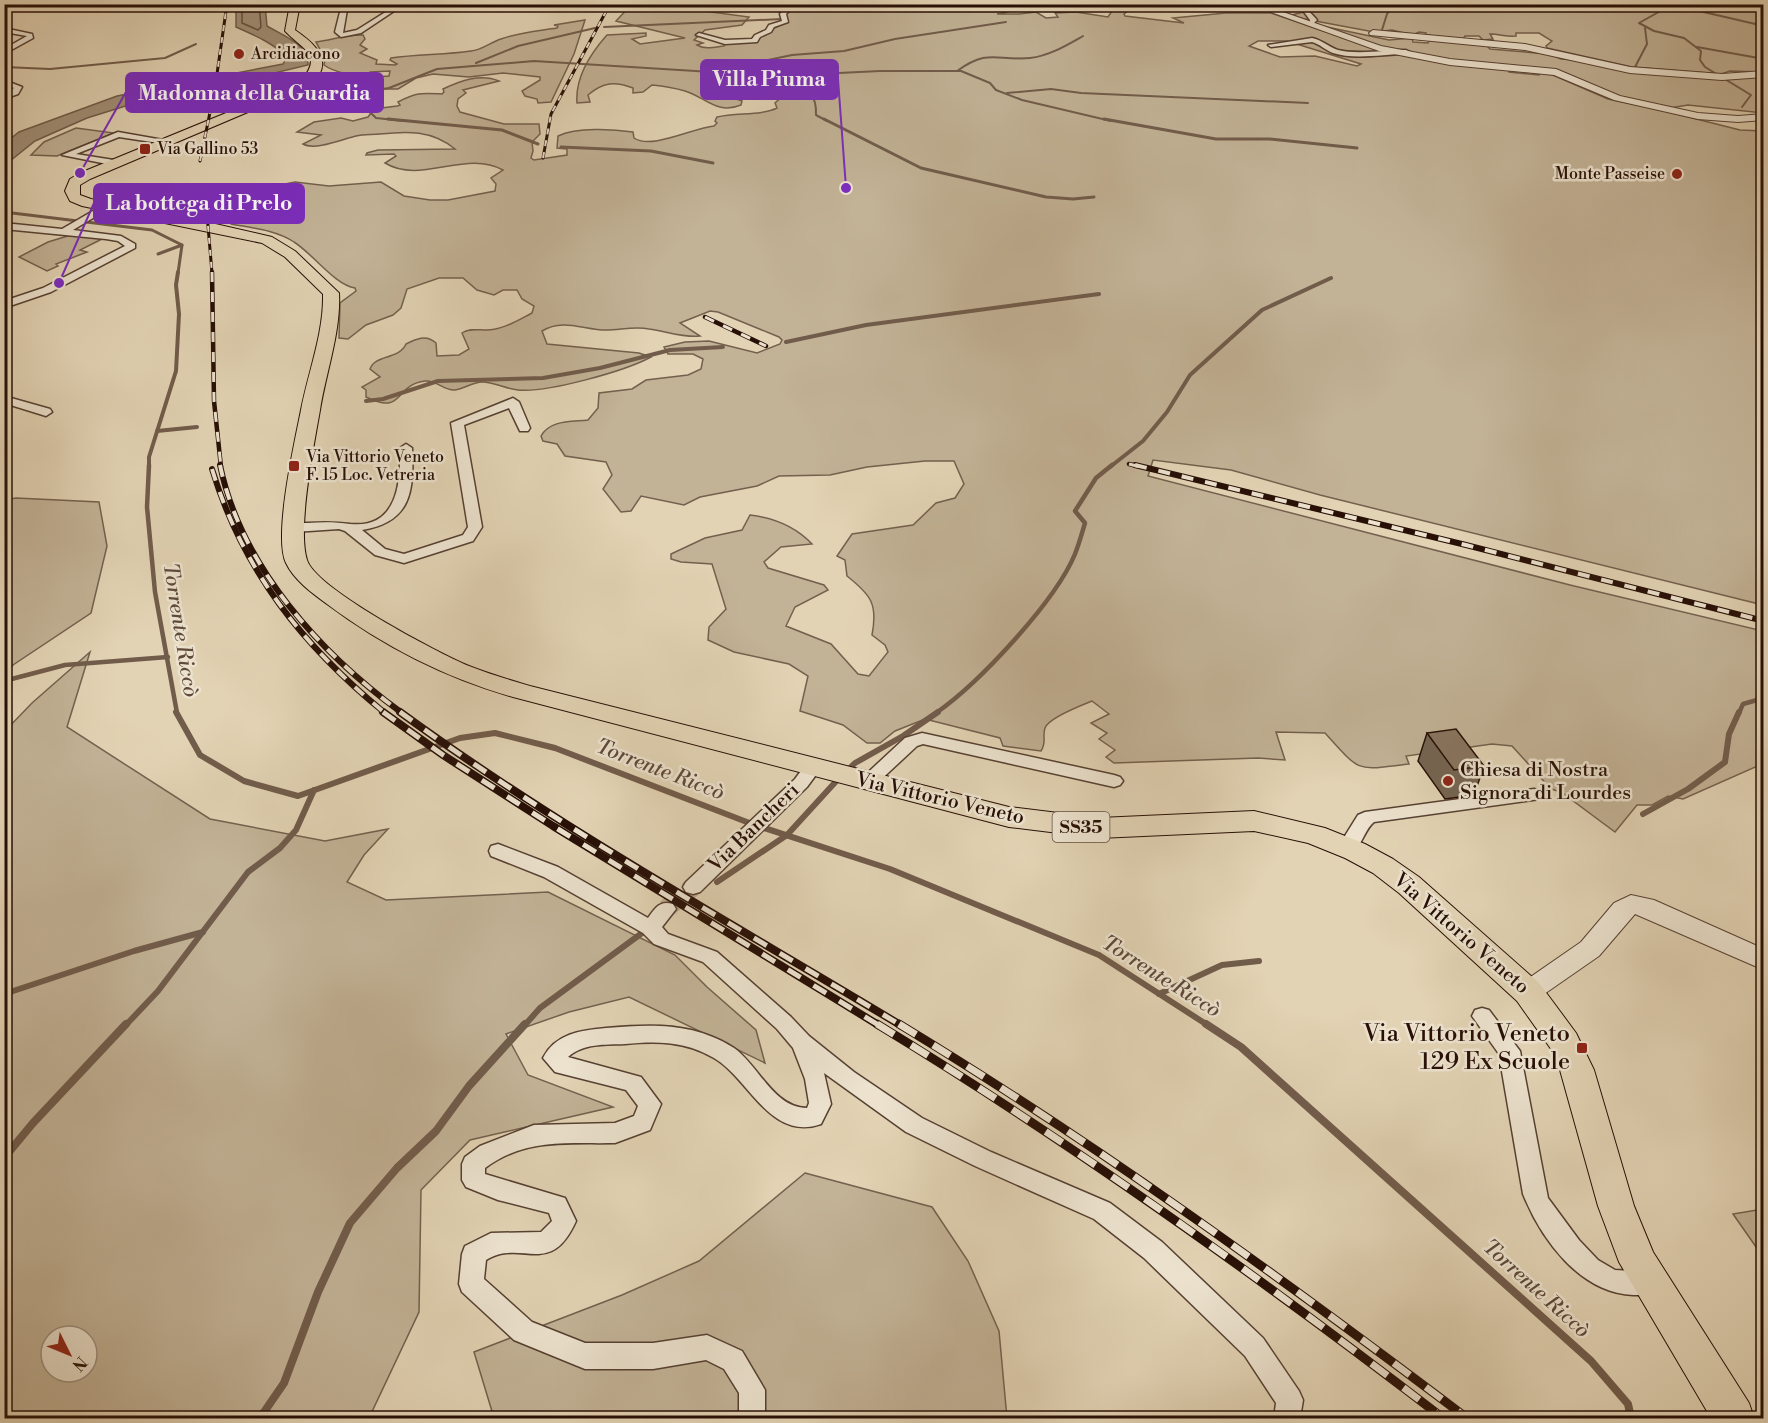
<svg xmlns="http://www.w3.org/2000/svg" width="1768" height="1423" font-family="'Libre Bodoni',serif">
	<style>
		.green { fill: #c2b296; stroke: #74604e; stroke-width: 1.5; fill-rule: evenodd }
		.water { fill: #a29079; stroke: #715c4b; stroke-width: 1.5 }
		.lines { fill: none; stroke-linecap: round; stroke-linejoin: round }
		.shore { stroke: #645040; stroke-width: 1.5 }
		.stream-far5 { stroke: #715c4b; stroke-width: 2 }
		.stream-far4 { stroke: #715c4b; stroke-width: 3 }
		.stream-far3 { stroke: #715c4b; stroke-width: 4 }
		.stream-far2 { stroke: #715c4b; stroke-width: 4.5 }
		.stream-far1 { stroke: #715c4b; stroke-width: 6 }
		.stream { stroke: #715c4b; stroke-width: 8 }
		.minor-tunnel { stroke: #bdac91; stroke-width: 19; stroke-dasharray: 19 9; stroke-linecap: butt }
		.minor-casing { stroke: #564032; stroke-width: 3 }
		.tertiary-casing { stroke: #564032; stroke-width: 2 }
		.primary-casing { stroke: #270f06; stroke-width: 2 }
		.minor { fill: #ece2ce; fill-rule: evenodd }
		.tertiary { fill: #ece2ce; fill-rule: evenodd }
		.primary { fill: #e2d3b4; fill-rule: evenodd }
		.rail-far4-casing { stroke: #270f06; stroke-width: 3 }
		.rail-far3-casing { stroke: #270f06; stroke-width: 4.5 }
		.rail-far2-casing { stroke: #270f06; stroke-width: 6 }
		.rail-far1-casing { stroke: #270f06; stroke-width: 8 }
		.rail-casing { stroke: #270f06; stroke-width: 9 }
		.rail-far4 { stroke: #ece2ce; stroke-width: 2; stroke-dasharray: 6; stroke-linecap: butt }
		.rail-far3 { stroke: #ece2ce; stroke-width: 3; stroke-dasharray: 10; stroke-linecap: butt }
		.rail-far2 { stroke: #ece2ce; stroke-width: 4; stroke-dasharray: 12; stroke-linecap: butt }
		.rail-far1 { stroke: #ece2ce; stroke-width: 5; stroke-dasharray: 15; stroke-linecap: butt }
		.rail { stroke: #ece2ce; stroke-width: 7; stroke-dasharray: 20; stroke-linecap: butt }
		.wall { fill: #756553; stroke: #270f06; stroke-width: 1.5 }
		.building { fill: #887560; stroke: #270f06; stroke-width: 1.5 }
		.poi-dot { fill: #8f2418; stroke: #ece2ce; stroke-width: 2 }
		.labels { text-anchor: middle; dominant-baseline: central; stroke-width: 5; stroke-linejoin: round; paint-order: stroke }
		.far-poi-label { font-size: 16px; fill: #270f06; stroke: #ece2ce; text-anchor: start }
		.shield { fill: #ece2ce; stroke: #624e42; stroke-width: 1.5 }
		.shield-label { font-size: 18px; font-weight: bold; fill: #270f06 }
		.poi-label { font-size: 20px; fill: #270f06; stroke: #ece2ce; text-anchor: start }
		.street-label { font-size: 20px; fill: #270f06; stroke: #ece2ce }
		.water-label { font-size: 21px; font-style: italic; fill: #5e493a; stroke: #ece2ce }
		.near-poi-label { font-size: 24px; fill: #270f06; stroke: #ece2ce; text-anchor: end }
		.leader { fill: none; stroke: #7b2cbf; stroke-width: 2 }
		.callout-dot { fill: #7b2cbf; stroke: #ece2ce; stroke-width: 2 }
		.callout { fill: #7b2cbf; stroke: #7b2cbf; stroke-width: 2 }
		.callout-label { font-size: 21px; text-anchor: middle; font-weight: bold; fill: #fff }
	</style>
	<rect width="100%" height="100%" fill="#e2d3b4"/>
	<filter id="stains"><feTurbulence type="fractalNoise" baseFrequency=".00333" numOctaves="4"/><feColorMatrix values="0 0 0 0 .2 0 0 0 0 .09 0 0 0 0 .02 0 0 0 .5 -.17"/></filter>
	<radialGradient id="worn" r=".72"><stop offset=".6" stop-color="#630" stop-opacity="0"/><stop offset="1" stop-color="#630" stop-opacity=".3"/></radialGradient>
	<g class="green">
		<path d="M1020 4 1021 5 1012 7 1011 11 997 14H1019L1036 12 1046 18 1058 17 1055 13 1076 12 1108 17 1112 11 1094 7H1114L1129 10 1124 14 1125 16 1184 23 1173 18 1226 13H1271L1373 48 1508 68 1509 72 1539 75 1541 72H1546L1608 99 1653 108 1740 130 1763 131V605L1320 495 1231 470 1153 460 1148 476 1570 585 1763 631V760L1760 765 1683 799 1668 796 1652 805H1637L1615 832 1561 792 1551 789 1512 746 1492 744 1406 756 1409 764C1355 770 1362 774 1325 733L1276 732 1285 760 1258 758 1114 763 1106 757 1115 750 1099 739 1107 733 1091 723 1109 714 1092 701C1082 705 1048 718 1045 728 1042 737 1047 742 1041 751L1003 746 1000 738 925 719 895 731 880 743H867L843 725 800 711 808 676 789 664 734 652 708 640 709 627 726 609 712 564 681 562 671 559V554L705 538 742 530 750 515C775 518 795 526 812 544L781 547 764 562 768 568 824 585 828 590 795 607 786 626 831 644 858 674 869 676 888 652 885 645 872 635C878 604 871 595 847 576L845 560 837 556 852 534 913 525 936 503 955 498 964 484 954 461H925L867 467 830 475 779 476 757 486 700 497 684 505 641 496 631 511 621 512 603 489 612 475 606 462 565 456 557 444 543 441 541 436C550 420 570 422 588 420L598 408 599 393 632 389 646 380 688 375 701 369 703 359 693 354H668L664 347 685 342 709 341 757 353 780 344 782 340 779 337 718 312 710 311 680 323 700 336C683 338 666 331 649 329 635 326 620 330 606 330 584 330 563 318 542 331L547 344 639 353 651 357C625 371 547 393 518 390 506 389 494 382 482 382 473 382 464 389 455 390 444 391 437 380 425 381 393 385 405 416 366 397V390L362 387 380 377 370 369C375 354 399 360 406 344 416 339 426 334 436 343L437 356 459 355 469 349 462 333C469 328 478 330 486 330 503 330 518 320 532 313L534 306 522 299 517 290H503L494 295 477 290 463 278H439L407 289 401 308 393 315 366 325 348 339 339 338 340 303 356 291 355 288C335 285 313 254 294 242 276 230 252 228 231 224L228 220 239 200 270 187 295 182 329 186 381 182 404 196 430 200H448L495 191 496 184 491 178 503 170C466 149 421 185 385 163L396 156 394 154 366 155 367 153 378 150 455 149C432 130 407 131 380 134 372 135 364 134 356 136 343 139 315 151 303 144L321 135 297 132 314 122 341 118 353 121 368 117 374 109 397 106 400 105 398 102C417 92 422 93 442 94L444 92 443 89C460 81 480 73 499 81L463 90 466 93 458 99 457 106 460 112 504 124H539L540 134 532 142 533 151 531 158 534 160 567 155V149L557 148 558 136C577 127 613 129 633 132L634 138C651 150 693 128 714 126L717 123 715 121 717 117C736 112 761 116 777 108L775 103 784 95 750 89 732 81 733 77C723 74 716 80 708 85L714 91 742 101 741 105C717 115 705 97 685 91 675 88 662 86 652 85L643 92 633 93V88C615 81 603 82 588 95L590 102 577 103C575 77 590 54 607 35L646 33V36L632 39 640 44 685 38 616 21 631 5H659L749 17 742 25 705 30 694 40 703 43 697 45C705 50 715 47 724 46L725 43 758 41V37L787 21 786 14 790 9 783 5ZM1258 41H1287L1361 64 1357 66 1315 56 1280 57 1249 46Z"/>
		<path d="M1279 5H1763V72L1730 71 1721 74 1632 67 1547 48 1546 46 1552 41 1539 33H1516V36C1506 37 1500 34 1490 34L1493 39 1483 40 1479 36H1465L1463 39 1426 35V33L1419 32 1413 35 1392 30 1374 32 1294 17 1292 15 1304 12Z"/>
		<path d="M585 20 574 54 551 102 538 103 537 99 525 96 522 91 540 80V77L503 73 469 77 433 74 416 78 398 89H383L379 87 363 90 343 87 348 79 389 76 390 71 370 72 368 75C355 76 335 73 324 65L325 59 316 42C332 40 347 34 363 35L365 39 360 45 367 49 360 53 377 60 376 64 395 65 397 64 390 60 391 58C418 54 444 55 471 51 482 50 491 42 501 39 520 32 538 31 557 28L558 26 554 25Z"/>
		<path d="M1308 23 1389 40 1412 38 1413 42 1428 43 1430 39 1486 45 1490 49 1549 54 1561 59 1576 60 1634 72 1763 75V113L1688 105 1670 108 1622 98 1565 73 1461 63 1382 47Z"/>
		<path d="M76 128 114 133 57 156 31 155 44 142Z"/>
		<path d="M74 234 102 239 80 250 87 252 56 264 58 266 47 271 19 257 48 242Z"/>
		<path d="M16 498 99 502 107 546 91 613 13 665 5 676V500Z"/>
		<path d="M90 652 67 727 210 819 325 841 388 829 364 855 347 882 386 900 548 892 675 955 707 987 756 1030 765 1063 629 997 569 1012 506 1034 528 1075 613 1107 470 1140 421 1190 419 1312 369 1418H5L4 732 32 703ZM51 1336H87V1372H51Z"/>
		<path d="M805 1173 932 1207 968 1261 999 1331 1007 1418H494L474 1352 622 1295 699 1261Z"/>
		<path d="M1763 1209H1764L1763 1257 1733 1214Z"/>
	</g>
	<path class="water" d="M236 5H265L267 26C283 36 309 44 308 65L266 75 180 89 87 118 35 141 5 165V143L19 132 117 96 283 64 287 57C273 43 254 35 236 27Z"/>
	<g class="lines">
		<path class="shore" d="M242 4V23L258 30 261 27 259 4"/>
		<g class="stream-far5">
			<path d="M1662 4 1664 9 1639 23 1654 31 1684 38 1701 51 1700 60 1705 67 1751 95 1742 107"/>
			<path d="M1669 4 1764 26"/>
			<path d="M4 13 52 4"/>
			<path d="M604 27 782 19"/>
			<path d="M1382 30 1387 14 1395 4"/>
			<path d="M1697 47 1764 59"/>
			<path d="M476 63 518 46 595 28"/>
			<path d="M4 67 50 69 165 58 196 44"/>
			<path d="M724 69 792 55 844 51 895 39 1006 22"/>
			<path d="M1634 69 1647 44 1645 28"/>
			<path d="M957 71C989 48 996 61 1030 58 1049 56 1067 45 1083 36"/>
			<path d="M248 76 313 92 343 95 389 88 437 69 534 61 777 76 880 71H961L990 83 996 90 1022 100 1111 121"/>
			<path d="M790 77C807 86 817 95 816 115L827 121"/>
			<path d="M1007 93 1051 89 1081 93 1308 103"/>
			<path d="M353 95C358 106 368 109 376 118L404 121"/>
		</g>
		<g class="stream-far4">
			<path d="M388 119 502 130 538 144"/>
			<path d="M824 119 921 168 1046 197 1073 199 1094 197"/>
			<path d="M1104 119 1216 139H1269L1357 148"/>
			<path d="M561 147 651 151 713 163"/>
			<path d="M4 212 152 230 182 245 178 273"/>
			<path d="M158 254 182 245"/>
		</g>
		<g class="stream-far3">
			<path d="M786 342 866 325 1099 294"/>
			<path d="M366 401 383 399 438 381 543 378 600 368 670 350 723 347"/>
			<path d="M157 431 197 427"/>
			<path d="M149 467V457L176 371 179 314 176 285 178 272"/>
			<path d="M1110 467 1143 441 1167 412 1190 375 1262 310 1331 278"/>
		</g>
		<g class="stream-far2">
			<path d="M149 465 147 507 155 592 177 713"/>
			<path d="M4 681 65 665 168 657"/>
			<path d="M936 713C979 683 1055 602 1075 554 1079 544 1082 533 1085 523L1075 511 1096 478 1112 465"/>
			<path d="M1739 713 1743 704 1764 698"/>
		</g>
		<g class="stream-far1">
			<path d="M176 712 200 755 244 781 298 796 460 738 495 733 555 748 752 824 890 869 1099 955 1209 1026"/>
			<path d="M847 771 855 763 903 736 938 712"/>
			<path d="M1643 814 1688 789 1725 762 1729 734 1739 712"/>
			<path d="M717 882 787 835 840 777"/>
			<path d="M4 994 134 951 203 932"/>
			<path d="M1159 994 1222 965 1259 961"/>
			<path d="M125 1026 158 991 248 872 280 848 296 830 314 790"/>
			<path d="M524 1026 540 1008 642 933"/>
		</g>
		<g class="stream">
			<path d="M1206 1024 1241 1047 1591 1361 1628 1404 1631 1418"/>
			<path d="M4 1158 33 1123 126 1024"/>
			<path d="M260 1418 284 1383 318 1292 350 1223 397 1168 436 1131 469 1086 525 1024"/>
		</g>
		<path class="minor-tunnel" d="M666 909 693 887"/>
		<g class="minor-casing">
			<g id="minor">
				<path d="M342 4H348L343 33 357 30 392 8 397 9 361 33 341 37 335 32Z"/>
				<path d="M778 4H786L791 9 786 14 788 22 774 27 771 32 760 37 757 42 725 44 696 35 699 33 725 40 752 39 755 35 766 30 769 25 782 21 780 14 784 9Z"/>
				<path d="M1286 4C1300 4 1308 9 1317 20L1314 23H1310V20L1304 12Z"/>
				<path d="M4 28 32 34 33 38 4 54V49L27 36 4 32Z"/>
				<path d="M1312 38C1322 40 1329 47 1338 50 1356 55 1387 50 1406 50L1410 52 1406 54C1384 54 1354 60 1333 53 1325 50 1320 44 1312 42L1271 47 1268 45Z"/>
				<path d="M4 80 22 87 18 94 4 99V94L14 88 4 85Z"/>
				<path d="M118 132 169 141 165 144 119 137 76 154 120 161V165L117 166 62 155Z"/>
				<path d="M105 204 108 205V209L73 230 121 236 135 244V248L51 292 4 308V301L43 288 125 246 118 241 106 239 4 229V223L62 229Z"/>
				<path d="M4 396 50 409 52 412 46 416 4 403Z"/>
				<path d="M513 398 519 402 530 428 528 431H520L509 408 464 425 482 527 473 541 404 563 375 555 345 531 339 529 294 532 287 528C292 522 301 523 308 523 323 522 336 522 350 524 398 529 401 482 400 448L406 444 412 448C414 492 411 522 362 530L385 549 404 554 463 535 468 527 451 423Z"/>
				<path d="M922 733 1114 775 1120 777 1123 781 1120 785 1114 787 923 744 917 746 874 786H862L859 782 862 778 905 738Z"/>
				<path d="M812 762 818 764 821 768 807 787 700 892 693 894 686 892 683 887 686 882 795 779 806 764Z"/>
				<path d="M1534 789 1540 791 1543 795 1540 799 1374 822C1362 831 1361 858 1340 852L1338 847 1358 815 1365 812Z"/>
				<path d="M498 844 558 867 648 918C655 908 660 900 673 904L676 909 662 927 668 934 717 952 791 1017 809 1036 854 1072 922 1118 991 1152 1110 1203 1162 1242 1263 1338 1299 1391 1303 1400 1300 1418H1274L1276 1403 1245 1356 1144 1258 1094 1219 975 1166 906 1132 824 1073 831 1104 821 1124C770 1142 749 1078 714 1058 685 1041 657 1041 625 1044 604 1045 584 1043 568 1057L641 1077 661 1104 650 1130 615 1143C567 1144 525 1138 485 1168V1174L565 1198 576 1221C550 1279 522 1238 486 1260L484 1279 532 1322 585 1343H653L707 1335 742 1351 765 1390V1418H739V1393L724 1369 706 1360 653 1369H585L514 1340 462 1292 459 1284 462 1254 465 1246 491 1233 541 1232 552 1221 549 1213 498 1200 466 1187 462 1180V1164L465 1157 480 1146 534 1125 615 1123 634 1116 638 1106 626 1090 555 1072 543 1058C555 1034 581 1030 606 1028 651 1024 694 1022 734 1048 758 1065 774 1108 807 1108L809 1103 805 1079 793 1048 777 1029 703 962 654 944 643 933 544 877 491 856 489 851 491 846Z"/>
				<path d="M1482 1008 1489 1010 1520 1051 1548 1198 1579 1240 1598 1260 1615 1270 1651 1272 1660 1276 1663 1284 1660 1292C1650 1296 1643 1295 1633 1295 1580 1293 1541 1239 1523 1194L1499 1054 1472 1016 1475 1010Z"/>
			</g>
		</g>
		<g class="tertiary-casing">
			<g id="tertiary">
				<path d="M1041 4 1266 6 1381 46 1450 59 1556 69 1620 96 1698 113 1738 116 1764 114V120L1738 122 1698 119 1614 100 1554 75 1450 65 1379 51 1265 10 1252 8 1179 10Z"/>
				<path d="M1373 30 1525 44 1630 67 1722 74 1764 71V77L1722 80 1630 73 1525 50 1370 35 1369 33Z"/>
				<path d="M1631 895 1654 900 1764 949V970L1635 914 1599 956 1537 999 1528 1002 1519 999 1515 992 1519 985 1581 942 1614 903Z"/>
			</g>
		</g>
		<g class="primary-casing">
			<path id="primary" d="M290 4H300L295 30C308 39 329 54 320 73 318 78 311 83 307 87L90 179 80 185V195L91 199 198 220 272 237 295 251 339 293C341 332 326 372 320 410 314 445 297 528 307 560 316 589 438 653 469 666 489 674 510 680 530 686L1009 807 1099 818 1254 811 1325 828 1365 844 1393 859 1419 877 1539 983 1576 1033 1594 1070 1634 1206 1653 1252 1749 1403 1754 1418H1711L1619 1262 1598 1206 1560 1070 1551 1049 1517 1001 1399 893 1373 873 1345 858 1308 843 1254 831 1099 838 1009 827 513 697C446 678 383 646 327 604 312 593 294 580 286 563 273 536 295 441 301 410 308 373 324 333 323 294L285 257 262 243 82 206 70 201 65 191 70 179 80 173 299 83C325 55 303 50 285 31Z"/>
		</g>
		<use href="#minor" class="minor"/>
		<use href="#tertiary" class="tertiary"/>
		<use href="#primary" class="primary"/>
		<g class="rail-far4-casing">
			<g id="rail-far4">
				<path d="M543 158 551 114 610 4"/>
				<path d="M200 161 215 88 227 4"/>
				<path d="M207 214 212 273"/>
			</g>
		</g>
		<g class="rail-far3-casing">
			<g id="rail-far3">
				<path d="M212 272 214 401 221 467"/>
				<path d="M705 317 766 346"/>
				<path d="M1129 464 1141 467"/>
			</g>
		</g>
		<g class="rail-far2-casing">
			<g id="rail-far2">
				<path d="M220 465C241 567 321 654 402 713"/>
				<path d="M1135 465 1466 545 1764 621"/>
				<path d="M212 469C243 571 303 646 385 713"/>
			</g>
		</g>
		<g class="rail-far1-casing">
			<g id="rail-far1">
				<path d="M383 712 443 755 553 826 880 1026"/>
				<path d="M400 712C559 828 733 924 902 1026"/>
			</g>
		</g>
		<g class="rail-casing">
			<g id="rail">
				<path d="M877 1024C1074 1144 1261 1278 1443 1418"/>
				<path d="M899 1024C1097 1144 1283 1279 1467 1418"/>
			</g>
		</g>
		<use href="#rail-far4" class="rail-far4"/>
		<use href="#rail-far3" class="rail-far3"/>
		<use href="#rail-far2" class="rail-far2"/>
		<use href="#rail-far1" class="rail-far1"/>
		<use href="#rail" class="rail"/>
	</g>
	<path class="wall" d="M1427 733 1484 766 1474 795 1445 799 1418 761Z"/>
	<path class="building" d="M1456 729 1484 766 1454 770 1427 733Z"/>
	<g class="poi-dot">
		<circle cx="239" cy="54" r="6"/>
		<rect x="139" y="143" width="12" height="12" rx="3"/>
		<circle cx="1677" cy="174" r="6"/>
		<rect x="288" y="460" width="12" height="12" rx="3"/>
		<circle cx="1448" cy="781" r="6"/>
		<rect x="1576" y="1042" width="12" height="12" rx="3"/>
	</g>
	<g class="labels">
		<g class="far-poi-label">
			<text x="251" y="54">Arcidiacono</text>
			<text x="157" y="149">Via Gallino 53</text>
			<text x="1665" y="174" text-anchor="end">Monte Passeise</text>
			<text x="306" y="457">Via Vittorio Veneto<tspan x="306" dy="18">F. 15 Loc. Vetreria</tspan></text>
		</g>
		<rect class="shield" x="1052.5" y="812" width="57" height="30" rx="4.5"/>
		<g class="shield-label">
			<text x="1081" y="827">SS35</text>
		</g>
		<g class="poi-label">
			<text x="1460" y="770">Chiesa di Nostra<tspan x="1460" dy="23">Signora di Lourdes</tspan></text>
		</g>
		<g class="street-label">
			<text transform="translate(940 799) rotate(13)">Via Vittorio Veneto</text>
			<text transform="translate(754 828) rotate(-44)">Via Bancheri</text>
			<text transform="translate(1461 934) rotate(41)">Via Vittorio Veneto</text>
		</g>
		<g class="water-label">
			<text transform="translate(180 630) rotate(81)">Torrente Riccò</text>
			<text transform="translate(660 770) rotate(21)">Torrente Riccò</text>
			<text transform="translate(1161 977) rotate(32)">Torrente Riccò</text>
			<text transform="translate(1536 1289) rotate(42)">Torrente Riccò</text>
		</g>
		<g class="near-poi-label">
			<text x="1570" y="1034">Via Vittorio Veneto<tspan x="1570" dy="28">129 Ex Scuole</tspan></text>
		</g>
	</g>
	<path class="leader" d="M846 188L838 79M80 173L126 92M59 283L94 203"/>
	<g class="callout-dot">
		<circle cx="846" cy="188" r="6"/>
		<circle cx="80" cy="173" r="6"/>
		<circle cx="59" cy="283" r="6"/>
	</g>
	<g class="callout">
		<rect x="701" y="60" width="137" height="39" rx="6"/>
		<rect x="126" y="73" width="257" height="39" rx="6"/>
		<rect x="94" y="184" width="210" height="39" rx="6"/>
	</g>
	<g class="callout-label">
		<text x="769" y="86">Villa Piuma</text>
		<text x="254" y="100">Madonna della Guardia</text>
		<text x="199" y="210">La bottega di Prelo</text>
	</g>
	<rect width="1768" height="1423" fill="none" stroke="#e2d3b4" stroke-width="24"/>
	<rect x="6" y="6" width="1756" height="1411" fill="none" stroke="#270f06" stroke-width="3"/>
	<rect x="12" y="12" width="1744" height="1399" fill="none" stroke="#270f06" stroke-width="1.5"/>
	<g transform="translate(69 1354) rotate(133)"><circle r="28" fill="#ece2ce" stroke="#9d8e7e" stroke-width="1.5"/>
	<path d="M0-4.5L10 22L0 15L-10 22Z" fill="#8f2418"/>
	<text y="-9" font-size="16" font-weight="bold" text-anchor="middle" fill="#270f06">N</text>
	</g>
	<rect width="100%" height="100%" filter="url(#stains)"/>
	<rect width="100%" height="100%" fill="url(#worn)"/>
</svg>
